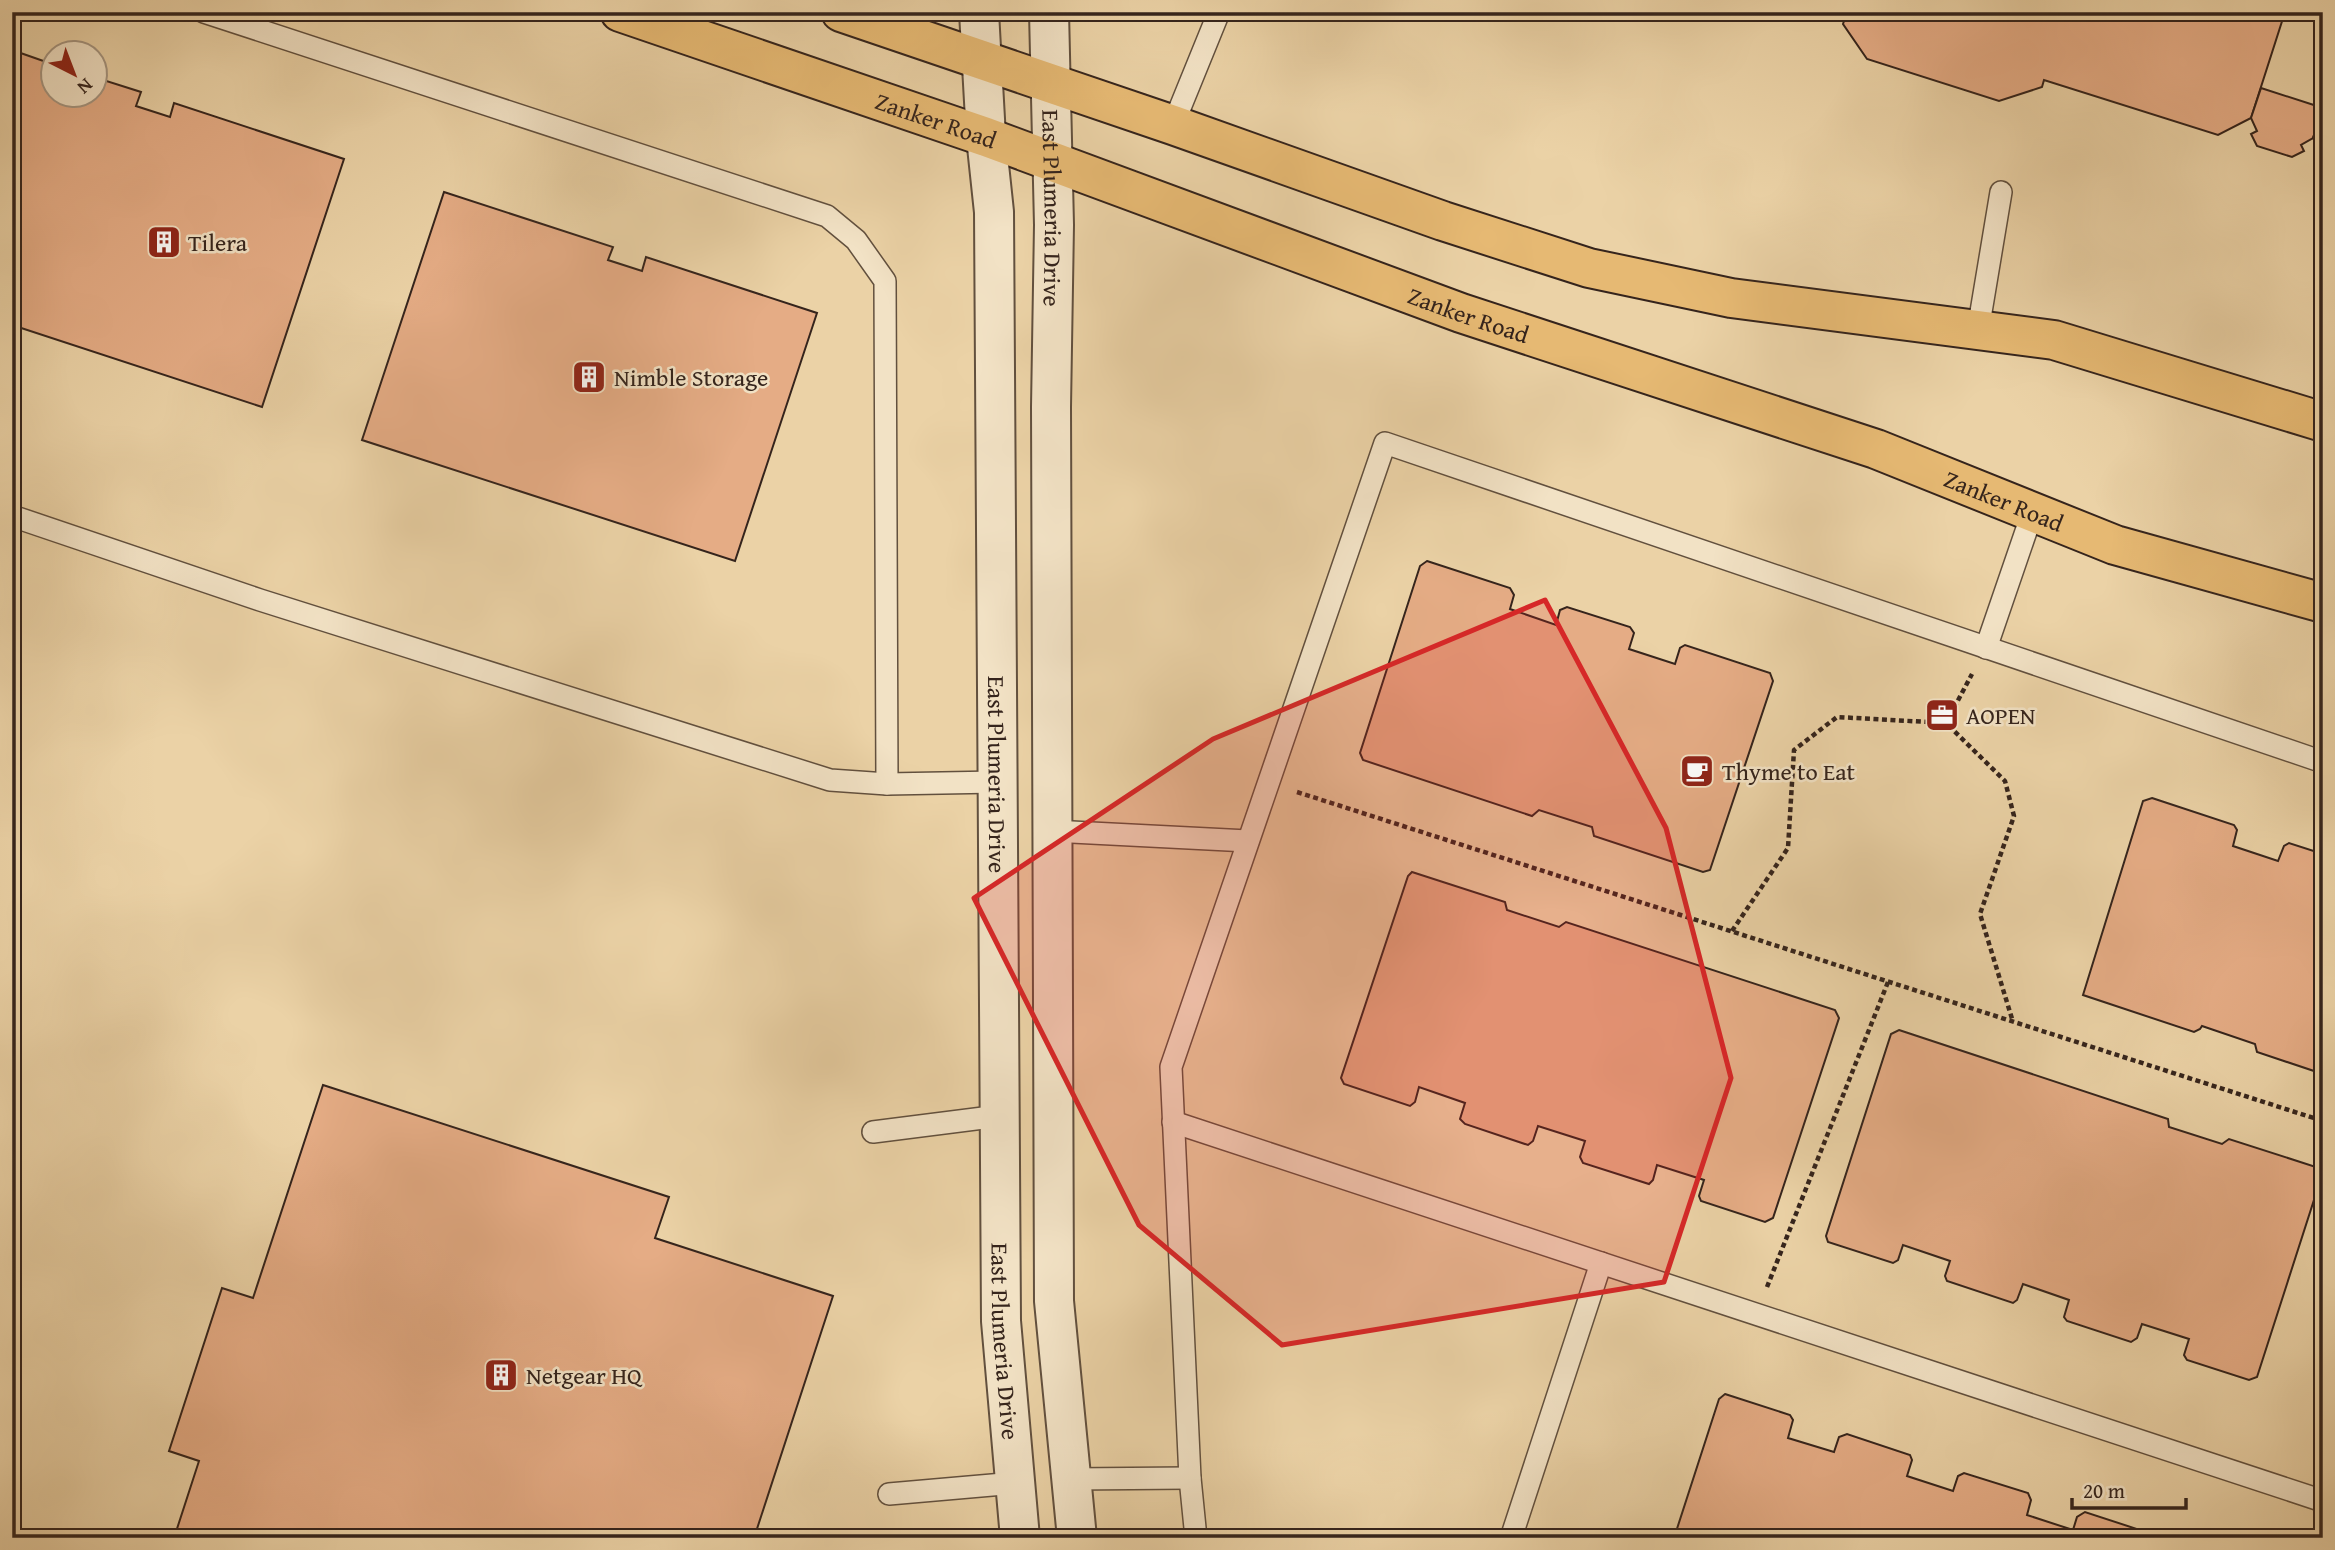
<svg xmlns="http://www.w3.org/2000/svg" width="2335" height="1550" font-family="'Gentium Book Plus',serif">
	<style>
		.building { fill: #e5ac85; stroke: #35241c; stroke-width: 2 }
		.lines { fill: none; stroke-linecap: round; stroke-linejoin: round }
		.service-casing { stroke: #62503e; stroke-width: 24 }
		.tertiary-casing { stroke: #62503e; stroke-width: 42 }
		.primary-casing { stroke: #35241c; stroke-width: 42 }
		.path { stroke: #35241c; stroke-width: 4.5; stroke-dasharray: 5 3.5; stroke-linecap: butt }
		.service { stroke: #f2e2c5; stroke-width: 21 }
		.tertiary { stroke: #f2e2c5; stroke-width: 38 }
		.primary { stroke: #e6b973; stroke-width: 38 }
		.marked { fill: #d62828; fill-opacity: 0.2; stroke: #d62828; stroke-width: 5; stroke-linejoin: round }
		.labels { text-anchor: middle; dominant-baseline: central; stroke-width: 5; stroke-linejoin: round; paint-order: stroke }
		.street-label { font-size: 24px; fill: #35241c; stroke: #f2e2c5 }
		.poi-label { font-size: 24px; fill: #35241c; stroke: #f2e2c5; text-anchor: start }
	</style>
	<rect width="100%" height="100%" fill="#ebd2a6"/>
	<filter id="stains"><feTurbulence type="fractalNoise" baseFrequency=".00286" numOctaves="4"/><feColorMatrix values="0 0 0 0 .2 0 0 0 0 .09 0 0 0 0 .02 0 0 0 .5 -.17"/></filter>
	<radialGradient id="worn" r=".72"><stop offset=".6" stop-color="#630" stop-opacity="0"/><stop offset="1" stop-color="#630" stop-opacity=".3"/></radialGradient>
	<g class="building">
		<path d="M1847 12H2285L2251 118 2218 135 2044 80 2042 87 1999 101 1867 59 1843 24Z"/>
		<path d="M12 50 52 64V94H94V77L141 92 136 106 170 117 174 103 344 159 262 407 12 325Z"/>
		<path d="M2261 88 2323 108 2313 138 2301 145 2304 151 2292 157 2257 146 2251 134 2257 131 2251 118Z"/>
		<path d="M2323 110V156L2313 138Z"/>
		<path d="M444 192 613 247 608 260 642 271 646 257 817 313 735 561 362 440Z"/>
		<path d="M1427 561 1510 588 1514 595 1510 609 1556 625 1560 610 1567 607 1630 627 1634 633 1629 649 1675 664 1680 648 1685 645 1770 673 1773 681 1710 870 1703 872 1594 836 1592 827 1539 810 1532 816 1363 760 1360 753 1420 566Z"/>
		<path d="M2152 798 2234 825 2237 830 2233 846 2278 861 2284 846 2289 843 2323 854V1074L2257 1052 2255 1044 2202 1026 2200 1029 2194 1032 2083 995 2143 801Z"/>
		<path d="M1412 872 1505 902 1507 910 1559 927 1566 922 1835 1010 1839 1018 1773 1218 1765 1222 1701 1201 1699 1196 1704 1180 1657 1165 1653 1180 1649 1184 1583 1163 1580 1157 1585 1141 1538 1126 1533 1141 1528 1145 1465 1124 1460 1119 1465 1103 1419 1087 1415 1102 1410 1106 1344 1084 1341 1078 1408 876Z"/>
		<path d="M1899 1030 2168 1119 2169 1127 2222 1144 2229 1139 2319 1168 2322 1175 2257 1377 2249 1380 2187 1360 2184 1355 2189 1339 2142 1324 2137 1338 2131 1342 2067 1321 2064 1317 2069 1300 2023 1284 2017 1300 2013 1303 1947 1281 1945 1276 1950 1261 1903 1245 1898 1260 1893 1263 1828 1242 1826 1236 1891 1034Z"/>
		<path d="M323 1085 669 1197 655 1238 833 1296 754 1538H174L199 1461 169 1451 222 1288 253 1298Z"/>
		<path d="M1725 1394 1790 1415 1793 1420 1788 1438 1834 1452 1839 1437 1847 1434 1910 1455 1912 1460 1907 1476 1953 1491 1958 1476 1964 1473 2028 1493 2031 1500 2027 1515 2073 1530 2077 1517 2085 1512 2146 1532 2150 1538H1674L1719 1399Z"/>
	</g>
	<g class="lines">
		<g class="service-casing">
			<g id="service">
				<path d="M204 12 827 216 856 240 885 281 887 784"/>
				<path d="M1173 125 1219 12"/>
				<path d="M1978 330 2001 192"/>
				<path d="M12 516 260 600 830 780 887 784 997 782"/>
				<path d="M1986 648 2033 511"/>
				<path d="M1052 831 1248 841"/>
				<path d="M1173 1122 2323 1501"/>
				<path d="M873 1132 999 1116"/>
				<path d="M1071 1479 1190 1478"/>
				<path d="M889 1494 1015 1483"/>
				<path d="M1196 1538 1190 1478 1171 1067 1385 443 2323 762"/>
				<path d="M1511 1538 1601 1263"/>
			</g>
		</g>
		<g class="tertiary-casing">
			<g id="tertiary">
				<path id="s1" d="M979 12 986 137 994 212 1001 1321 1020 1538"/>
				<path id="s2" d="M1049 12 1054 225 1051 407 1054 1301 1077 1538"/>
			</g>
		</g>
		<g class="primary-casing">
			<g id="primary">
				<path id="s3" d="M620 12 986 137 1461 313 1876 449 2115 545 2323 603"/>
				<path d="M841 12 1173 125 1443 221 1589 268 1731 298 2054 340 2323 422"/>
			</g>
		</g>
		<g class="path">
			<path d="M1946 723 1972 674"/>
			<path d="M1297 792 2323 1121"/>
			<path d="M1732 931 1788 848 1794 750 1837 717 1946 723 2005 781 2014 816 1980 914 2013 1022"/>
			<path d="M1767 1287 1888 982"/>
		</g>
		<use href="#service" class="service"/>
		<use href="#tertiary" class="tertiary"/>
		<use href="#primary" class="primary"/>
	</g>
	<path class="marked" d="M1545 600 1666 828 1731 1078 1664 1282 1282 1345 1139 1225 974 898 1213 739Z"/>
	<defs>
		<g id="building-square" transform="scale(1.75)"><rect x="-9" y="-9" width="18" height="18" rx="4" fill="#8f2418" stroke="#f2e2c5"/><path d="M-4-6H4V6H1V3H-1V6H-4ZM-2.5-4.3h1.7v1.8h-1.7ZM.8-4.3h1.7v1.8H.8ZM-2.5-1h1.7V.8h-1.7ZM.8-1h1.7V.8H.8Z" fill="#fff"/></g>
		<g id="office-square" transform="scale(1.75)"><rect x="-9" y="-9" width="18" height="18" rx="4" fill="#8f2418" stroke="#f2e2c5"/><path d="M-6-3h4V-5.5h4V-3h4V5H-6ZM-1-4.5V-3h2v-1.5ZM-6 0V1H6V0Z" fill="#fff"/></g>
		<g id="cafe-square" transform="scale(1.75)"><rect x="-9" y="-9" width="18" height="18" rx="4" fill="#8f2418" stroke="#f2e2c5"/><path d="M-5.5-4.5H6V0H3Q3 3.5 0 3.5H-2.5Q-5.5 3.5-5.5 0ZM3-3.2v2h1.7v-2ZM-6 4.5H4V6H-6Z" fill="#fff"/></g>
	</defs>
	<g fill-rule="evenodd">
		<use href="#building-square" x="164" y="242"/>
		<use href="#building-square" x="589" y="377"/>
		<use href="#office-square" x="1942" y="715"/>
		<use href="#cafe-square" x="1697" y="771"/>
		<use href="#building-square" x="501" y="1375"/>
	</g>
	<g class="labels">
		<g class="street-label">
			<text stroke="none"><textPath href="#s3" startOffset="334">Zanker Road</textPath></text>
			<text stroke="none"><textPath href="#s2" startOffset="196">East Plumeria Drive</textPath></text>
			<text stroke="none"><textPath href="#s3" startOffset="901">Zanker Road</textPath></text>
			<text stroke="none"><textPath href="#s3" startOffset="1468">Zanker Road</textPath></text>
			<text stroke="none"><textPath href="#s1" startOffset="763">East Plumeria Drive</textPath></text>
			<text stroke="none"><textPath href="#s1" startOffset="1330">East Plumeria Drive</textPath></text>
		</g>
		<g class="poi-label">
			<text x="188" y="242">Tilera</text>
			<text x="614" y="377">Nimble Storage</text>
			<text x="1966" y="715">AOPEN</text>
			<text x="1722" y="771">Thyme to Eat</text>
			<text x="526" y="1375">Netgear HQ</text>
		</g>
	</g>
	<rect width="2335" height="1550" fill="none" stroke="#ebd2a6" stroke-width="42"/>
	<rect x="14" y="14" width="2307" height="1522" fill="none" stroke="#35241c" stroke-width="3.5"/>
	<rect x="21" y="21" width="2293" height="1508" fill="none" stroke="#35241c" stroke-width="2"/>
	<g transform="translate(74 74) rotate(138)"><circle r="33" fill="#f2e2c5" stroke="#a69681" stroke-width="2"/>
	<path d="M0-5L12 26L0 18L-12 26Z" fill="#8f2418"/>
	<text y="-10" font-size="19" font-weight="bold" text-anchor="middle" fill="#35241c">N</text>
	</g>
	<path d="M2072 1498v10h114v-10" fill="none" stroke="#35241c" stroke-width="3.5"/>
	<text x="2083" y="1498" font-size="21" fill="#35241c" stroke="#f2e2c5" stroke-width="5" paint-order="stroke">20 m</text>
	<rect width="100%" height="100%" filter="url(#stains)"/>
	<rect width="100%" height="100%" fill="url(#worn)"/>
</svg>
